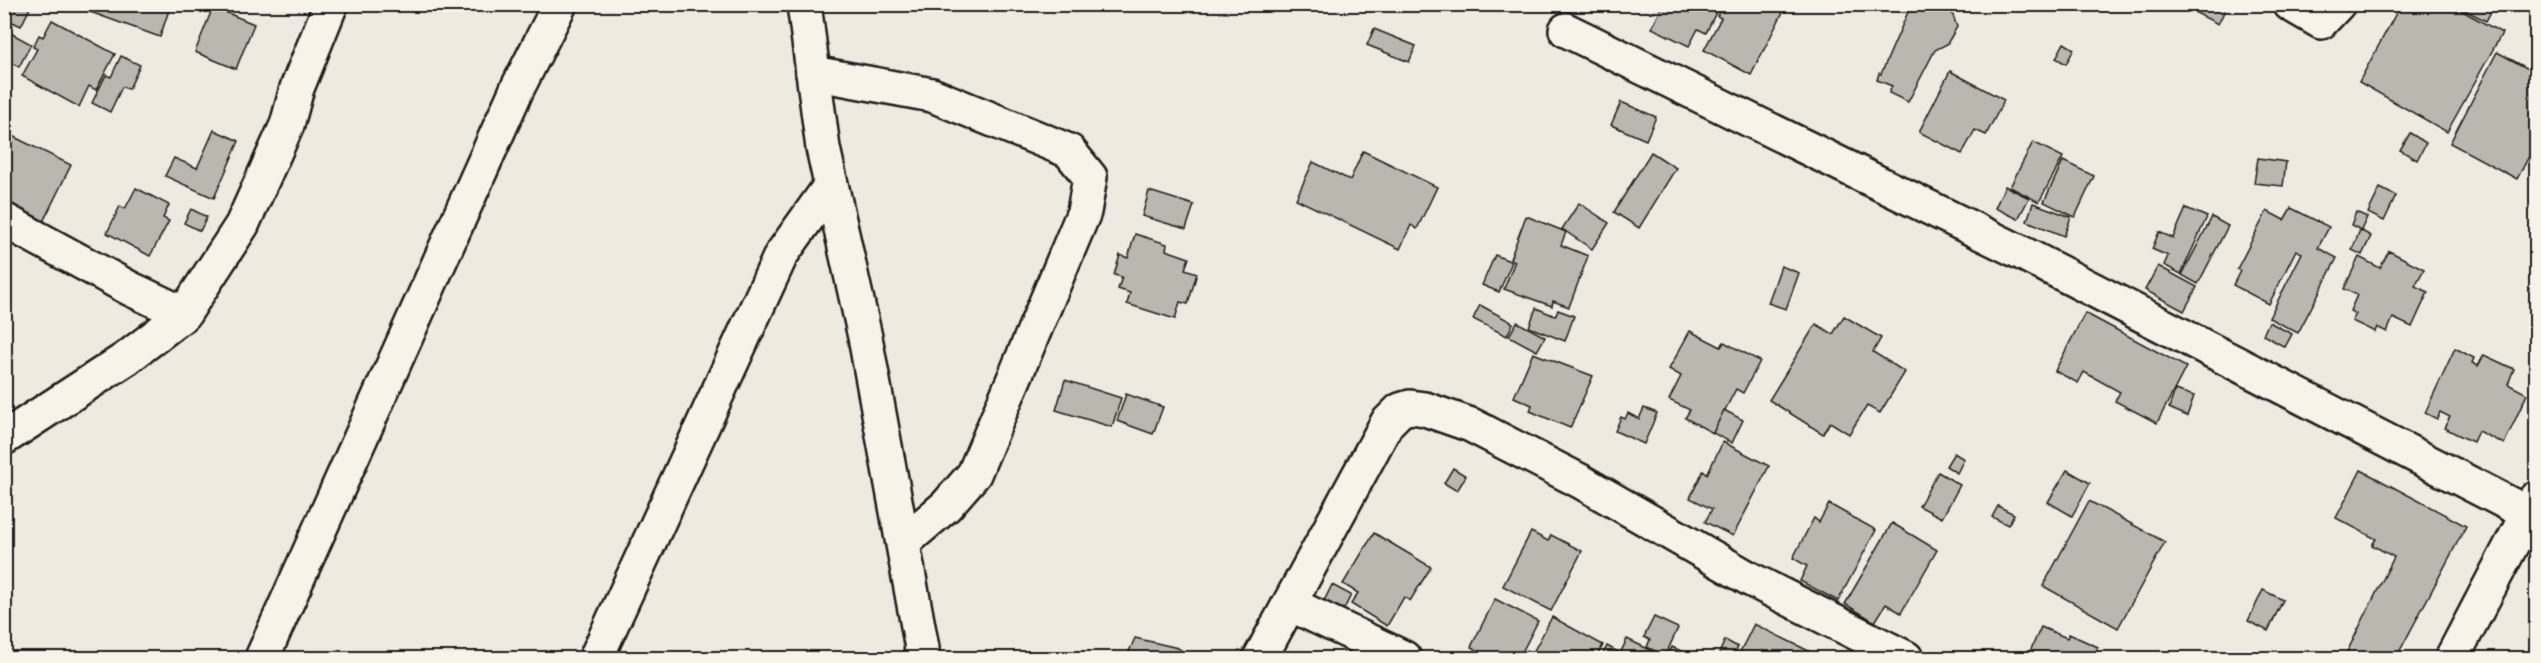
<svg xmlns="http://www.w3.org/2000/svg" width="2541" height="663" font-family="Kalam,sans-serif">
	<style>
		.building { fill: #bab7af; stroke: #1c1c1c; stroke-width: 1.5 }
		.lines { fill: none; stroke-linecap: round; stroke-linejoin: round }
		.minor-casing { stroke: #1c1c1c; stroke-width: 38 }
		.minor { stroke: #f7f3e8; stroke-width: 33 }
	</style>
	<rect width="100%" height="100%" fill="#eeeae0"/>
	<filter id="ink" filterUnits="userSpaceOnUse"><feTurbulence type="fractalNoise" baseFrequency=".0167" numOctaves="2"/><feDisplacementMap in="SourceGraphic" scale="12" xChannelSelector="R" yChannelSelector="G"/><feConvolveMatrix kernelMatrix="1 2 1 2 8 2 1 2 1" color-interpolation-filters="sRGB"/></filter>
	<g filter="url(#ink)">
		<g class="building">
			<path d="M4 4H24L30 8 21 26 4 18Z"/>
			<path d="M80 4H171L160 37 79 8Z"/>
			<path d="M1652 4H1720L1706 33 1698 29 1689 46 1652 28 1661 9Z"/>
			<path d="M1723 4H1779L1785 8 1751 75 1704 50 1721 18 1717 16Z"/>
			<path d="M1945 4 1950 7 1957 27 1947 44 1935 50 1908 102 1889 93 1892 86 1877 80 1879 73 1881 74 1911 5Z"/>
			<path d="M2188 4H2228L2218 24 2186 8Z"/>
			<path d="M2401 4H2450L2502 33 2447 132 2359 82Z"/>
			<path d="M2453 4H2495L2486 21Z"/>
			<path d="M213 7 254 24 236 69 195 52Z"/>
			<path d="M52 20 115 54 96 90 89 86 79 107 22 76 37 49 33 47 39 35 43 37Z"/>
			<path d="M1374 29 1416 46 1409 62 1367 45Z"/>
			<path d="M5 30 31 44 19 67 4 59Z"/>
			<path d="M2064 43 2074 49 2066 64 2056 58Z"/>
			<path d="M2497 52 2536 73V143L2517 179 2450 143Z"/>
			<path d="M121 56 140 65 129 89 122 87 110 112 92 103 106 75 111 77Z"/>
			<path d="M1950 71 2004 100 1986 135 1975 130 1962 154 1919 132Z"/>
			<path d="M1621 102 1656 117 1646 140 1611 125Z"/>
			<path d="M214 130 239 141 214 198 165 176 174 158 197 168Z"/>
			<path d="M4 132 71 165 43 222 4 203Z"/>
			<path d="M2410 133 2426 143 2417 160 2400 150Z"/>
			<path d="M2033 142 2063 157 2039 202 2010 187Z"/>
			<path d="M1363 151 1437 187 1417 229 1411 225 1400 249 1296 199 1313 162 1350 180Z"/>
			<path d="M1651 152 1676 168 1639 228 1614 212Z"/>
			<path d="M2258 158 2286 162 2283 186 2254 183Z"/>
			<path d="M2063 161 2094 176 2075 217 2044 202Z"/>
			<path d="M2005 186 2029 198 2018 219 1995 208Z"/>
			<path d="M136 188 169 205 163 218 169 221 150 256 107 233 120 206 125 209Z"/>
			<path d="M2380 188 2396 196 2384 221 2368 213Z"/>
			<path d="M1149 191 1194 205 1186 229 1142 216Z"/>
			<path d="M1579 203 1609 223 1592 249 1562 229Z"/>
			<path d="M2033 203 2071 217 2064 236 2027 221Z"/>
			<path d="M2186 208 2207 217 2181 274 2164 265 2168 256 2152 249 2159 232 2173 238Z"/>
			<path d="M2291 208 2329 227 2318 248 2337 258 2298 333 2269 318 2302 253 2296 250 2269 304 2233 285 2240 271 2237 269 2267 211 2284 220Z"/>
			<path d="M191 209 207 217 200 231 184 223Z"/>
			<path d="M2356 212 2367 217 2361 230 2351 225Z"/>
			<path d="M1526 216 1566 232 1561 245 1588 256 1569 307 1553 301 1552 306 1504 289 1515 261 1510 259Z"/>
			<path d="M2212 217 2228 226 2198 284 2182 275Z"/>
			<path d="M2360 230 2371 236 2362 255 2352 250Z"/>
			<path d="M1135 234 1167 244 1166 250 1189 258 1185 269 1197 273 1188 304 1180 302 1175 319 1127 304 1130 293 1118 289 1122 277 1114 275 1120 255 1128 258Z"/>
			<path d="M2389 251 2424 269 2415 286 2428 292 2412 327 2393 318 2387 332 2377 327 2375 332 2352 321 2356 314 2350 311 2357 295 2344 289 2359 257 2380 268Z"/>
			<path d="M1495 255 1512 262 1499 292 1482 285Z"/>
			<path d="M1781 266 1799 273 1786 309 1768 303Z"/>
			<path d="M2158 266 2197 287 2184 311 2145 290Z"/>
			<path d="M1480 305 1513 323 1507 336 1473 319Z"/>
			<path d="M1536 308 1555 316 1558 310 1574 316 1565 341 1529 327Z"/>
			<path d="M2085 313 2186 367 2157 423 2115 401 2120 392 2084 372 2078 383 2055 371Z"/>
			<path d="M1844 316 1881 338 1873 352 1905 372 1880 413 1867 406 1849 434 1830 422 1823 434 1769 400 1816 324 1833 334Z"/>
			<path d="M1517 322 1545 337 1537 351 1509 336Z"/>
			<path d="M2269 322 2292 334 2285 347 2263 335Z"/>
			<path d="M1690 331 1721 347 1724 342 1760 361 1743 393 1736 389 1713 433 1685 418 1690 410 1669 400 1681 376 1669 369Z"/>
			<path d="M2455 348 2474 358 2472 363 2478 366 2484 355 2514 369 2508 384 2527 394 2504 444 2478 431 2473 442 2444 428 2450 417 2440 412 2437 419 2425 413Z"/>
			<path d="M1533 353 1593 376 1570 428 1530 411 1532 405 1514 397Z"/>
			<path d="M1065 380 1121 398 1112 427 1056 410Z"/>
			<path d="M2175 390 2194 396 2187 416 2169 408Z"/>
			<path d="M1126 394 1163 407 1153 434 1117 421Z"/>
			<path d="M1644 408 1657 413 1644 444 1615 431 1621 417 1625 419 1628 413 1639 419Z"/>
			<path d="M1724 410 1743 420 1732 443 1713 433Z"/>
			<path d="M1723 442 1769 466 1733 536 1705 522 1712 509 1690 498 1703 471 1707 474Z"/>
			<path d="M1954 453 1964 459 1957 473 1946 466Z"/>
			<path d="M1453 468 1466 476 1457 491 1444 483Z"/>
			<path d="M2067 470 2090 483 2072 516 2048 502Z"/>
			<path d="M2361 470 2466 526 2396 658H2344L2394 557 2372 545 2376 539 2336 518Z"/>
			<path d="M1938 472 1960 485 1942 518 1919 506Z"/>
			<path d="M2089 501 2165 542 2118 628 2043 586Z"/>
			<path d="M1829 504 1876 530 1838 601 1800 581 1807 566 1793 558 1814 518 1819 522Z"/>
			<path d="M1998 506 2014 514 2008 525 1992 517Z"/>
			<path d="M1892 523 1937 550 1901 613 1886 604 1875 622 1845 604Z"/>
			<path d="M1531 532 1548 541 1551 535 1582 551 1551 611 1503 586Z"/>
			<path d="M1374 533 1431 567 1410 601 1404 597 1387 626 1351 604 1358 593 1343 584Z"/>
			<path d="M1332 585 1351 595 1340 617 1321 607Z"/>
			<path d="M2263 590 2283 600 2268 631 2248 621Z"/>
			<path d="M1495 599 1538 621 1519 658H1484L1485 654 1471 647Z"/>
			<path d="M1552 617 1603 645 1596 658H1530Z"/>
			<path d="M1654 617 1678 628 1665 656 1647 647 1650 640 1644 637Z"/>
			<path d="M1754 624 1823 658H1737Z"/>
			<path d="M2041 627 2067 638 2069 634 2098 647 2093 658H2027Z"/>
			<path d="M1135 638 1178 648 1192 658H1126Z"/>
			<path d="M1627 639 1665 657V658H1628L1620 654Z"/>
			<path d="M1725 640 1738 647 1732 658H1717Z"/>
			<path d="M1607 646 1618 652 1617 655 1625 658H1601Z"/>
			<path d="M1672 647 1691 655 1690 658H1667Z"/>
		</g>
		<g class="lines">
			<g class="minor-casing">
				<g id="minor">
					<path d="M804 4 823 148 865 337 922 648 920 658"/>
					<path d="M2290 4 2321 22 2338 4"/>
					<path d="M1566 30 2022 253 2529 514"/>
					<path d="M813 73 932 95 1069 151 1090 177 1084 212 974 474 946 506 904 542"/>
					<path d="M4 220 129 288 184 314"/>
					<path d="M4 438 127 358 184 314 242 225 287 125 297 88 331 4"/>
					<path d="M1290 604 1404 658"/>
					<path d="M262 658 517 89 560 4"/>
					<path d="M596 658 781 255 831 185"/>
					<path d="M1260 658 1387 423 1400 410 1410 407 1425 409 1471 425 1580 481 1750 579 1906 658"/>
					<path d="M2452 658 2536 498"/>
				</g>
			</g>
			<use href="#minor" class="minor"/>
		</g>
	</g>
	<rect width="2541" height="663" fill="none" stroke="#f7f3e8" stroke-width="24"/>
	<rect x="12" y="12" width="2517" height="639" fill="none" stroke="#1c1c1c" stroke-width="2" filter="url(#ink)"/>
</svg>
